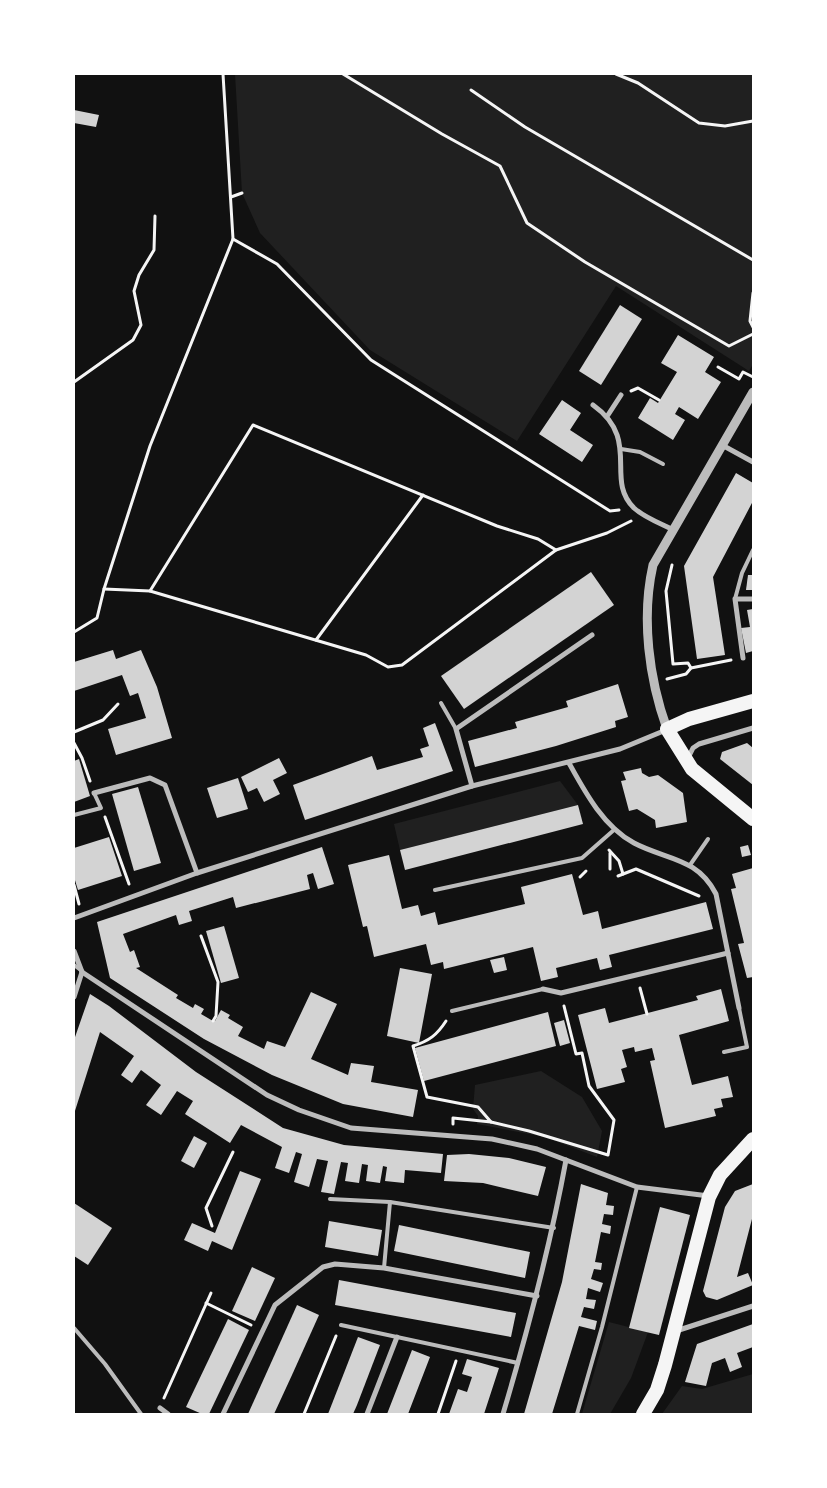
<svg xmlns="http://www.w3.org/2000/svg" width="827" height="1488" font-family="Jost,sans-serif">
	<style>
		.green { fill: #202020 }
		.building { fill: #d3d3d3 }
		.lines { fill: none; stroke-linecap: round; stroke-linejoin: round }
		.path { stroke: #f5f5f5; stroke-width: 3 }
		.service { stroke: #bcbcbc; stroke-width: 4 }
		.minor { stroke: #bcbcbc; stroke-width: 5 }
		.tertiary { stroke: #bcbcbc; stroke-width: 9 }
		.trunk { stroke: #f5f5f5; stroke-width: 14 }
	</style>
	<rect width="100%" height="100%" fill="#111"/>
	<g class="green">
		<path d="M235 74H753V364L749 371 616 286 517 441 370 350 260 233 242 193Z"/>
		<path d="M560 781 578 805 400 850 394 824Z"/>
		<path d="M541 1071 582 1097 602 1131 597 1157 545 1137 477 1124 478 1116 473 1109 475 1085Z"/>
		<path d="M609 1322 648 1332 631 1378 610 1414H582Z"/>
		<path d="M753 1374V1414H662L682 1386 702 1389Z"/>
	</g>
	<g class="building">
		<path d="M74 110 99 115 96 127 74 123Z"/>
		<path d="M620 305 642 319 601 385 579 371Z"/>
		<path d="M678 335 714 357 705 372 721 382 698 419 679 407 675 414 685 420 673 440 638 418 650 398 658 403 677 372 661 363Z"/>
		<path d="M562 400 581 413 570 430 593 445 582 462 539 434Z"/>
		<path d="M736 473 753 483V501L713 577 725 655 697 659 684 566Z"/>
		<path d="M591 572 614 605 464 709 441 676Z"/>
		<path d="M748 575H753V590H746Z"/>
		<path d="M753 609V651L746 653 741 628 750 627 747 610Z"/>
		<path d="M113 650 116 659 141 650 157 687 172 738 116 755 108 729 146 718 138 693 130 696 122 675 74 691V662Z"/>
		<path d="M618 684 628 717 615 721 616 727 556 746 475 767 468 741 517 728 515 722 568 707 566 701Z"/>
		<path d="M435 723 453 771 305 820 293 785 372 756 377 770 423 757 420 749 429 746 423 728Z"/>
		<path d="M747 743 753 748V785L720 759 722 752Z"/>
		<path d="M279 758 287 773 273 780 280 794 264 802 257 788 248 792 241 777Z"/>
		<path d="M79 759 90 796 74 802V761Z"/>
		<path d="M641 768 642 773 649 777 658 775 683 793 687 822 656 828 655 820 637 809 629 811 621 781 626 780 623 772Z"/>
		<path d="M238 778 248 809 217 818 207 788Z"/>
		<path d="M138 787 161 863 134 871 112 794Z"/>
		<path d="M578 805 583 824 405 870 400 850Z"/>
		<path d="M109 837 122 876 78 890 74 877V848Z"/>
		<path d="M748 845 751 855 742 857 740 847Z"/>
		<path d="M322 847 334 884 318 889 313 873 307 875 310 889 236 908 233 897 189 911 192 921 179 925 176 915 123 934 130 952 134 950 140 967 136 968 178 995 176 998 193 1008 195 1004 204 1009 201 1014 213 1021H215L221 1010 230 1015 228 1018 243 1027 238 1036 264 1049 267 1041 285 1047 311 992 337 1004 311 1059 348 1075 351 1063 374 1066 371 1082 418 1090 413 1117 343 1104 272 1075 204 1039 110 978 97 922Z"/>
		<path d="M389 855 402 909 418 905 421 916 435 912 438 925 525 904 521 887 572 874 583 915 598 911 602 929 706 902 713 929 609 955 612 967 600 970 597 958 556 968 558 977 541 981 533 947 444 969 443 962 431 965 426 944 374 957 367 926 363 927 348 865Z"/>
		<path d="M753 868V977L747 978 738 944 744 943 731 889 736 888 732 874Z"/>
		<path d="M224 926 239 978 221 983 206 931Z"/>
		<path d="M504 957 507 970 494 973 490 960Z"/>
		<path d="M400 968 432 974 419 1043 387 1036Z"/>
		<path d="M721 989 729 1021 679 1035 692 1085 728 1076 733 1097 721 1099 723 1107 714 1109 716 1116 665 1128 650 1061 655 1060 652 1048 635 1052 634 1047 622 1050 627 1067 621 1069 625 1082 597 1089 578 1015 605 1008 609 1023 698 1000 696 996Z"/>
		<path d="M90 994 109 1006 196 1072 283 1128 344 1145 443 1154 441 1173 405 1170 404 1183 385 1181 387 1167 383 1166 380 1183 366 1181 368 1165 362 1164 359 1183 345 1181 348 1163 341 1162 334 1194 321 1192 328 1161 317 1159 309 1187 294 1182 302 1154 296 1152 289 1173 275 1168 282 1147 241 1125 230 1143 185 1114 193 1101 177 1091 161 1115 146 1105 161 1085 141 1070 132 1083 121 1075 134 1056 100 1032 74 1114V1040Z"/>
		<path d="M548 1012 556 1046 424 1081 415 1048Z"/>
		<path d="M564 1020 570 1043 560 1046 554 1023Z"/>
		<path d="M194 1136 207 1143 194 1168 181 1161Z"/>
		<path d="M469 1154 509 1158 546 1167 538 1196 483 1183 444 1181 447 1155Z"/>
		<path d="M240 1171 261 1179 232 1250 212 1241 208 1251 184 1240 192 1223 215 1233Z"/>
		<path d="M581 1184 608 1193 606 1205 614 1206 613 1215 604 1214 602 1224 611 1226 610 1234 601 1232 595 1262 602 1263 601 1270 594 1269 591 1279 603 1283 600 1292 588 1288 586 1299 596 1300 594 1309 584 1307 581 1317 597 1321 595 1330 579 1326 552 1414H524L562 1282Z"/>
		<path d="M753 1184V1215L737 1277 748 1273 753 1285 717 1300 706 1297 703 1291 725 1207 735 1191Z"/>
		<path d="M74 1203 112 1228 88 1265 74 1256Z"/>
		<path d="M660 1207 690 1215 659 1335 629 1328Z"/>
		<path d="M329 1221 382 1230 378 1256 325 1247Z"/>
		<path d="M399 1225 530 1252 525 1278 394 1251Z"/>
		<path d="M252 1267 275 1278 255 1321 232 1311Z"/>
		<path d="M339 1280 516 1313 511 1337 335 1305Z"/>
		<path d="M297 1305 319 1315 292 1375 274 1414H248Z"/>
		<path d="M228 1319 249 1330 209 1414H202L186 1407Z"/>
		<path d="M753 1324V1347L737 1353 742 1367 730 1372 725 1358 712 1363 706 1386 685 1382 697 1344Z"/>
		<path d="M358 1337 380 1345 357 1405 353 1414H328Z"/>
		<path d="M412 1350 430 1357 413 1401 408 1414H387Z"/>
		<path d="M467 1359 499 1368 484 1414H449L458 1389 467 1392 472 1377 462 1374Z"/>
	</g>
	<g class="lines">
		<g class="path">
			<path d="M343 74 442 134 500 166 527 223 585 262 729 346 753 334"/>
			<path d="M616 74 638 83 699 123 725 126 753 121"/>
			<path d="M471 90 525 127 753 260"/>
			<path d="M231 197 242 193"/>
			<path d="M233 239 277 264 371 360 610 511 619 510"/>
			<path d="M753 293 750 321 753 327"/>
			<path d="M718 367 739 379 743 372 753 377"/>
			<path d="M74 382 133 340 141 325 134 291 139 275 154 250 155 216"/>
			<path d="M631 391 638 388 659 400"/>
			<path d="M672 565 666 591 673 664 688 663 691 668"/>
			<path d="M104 589 150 591 366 655 388 667 402 665 556 550 607 533 631 521"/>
			<path d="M150 591 253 425 497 526 538 539 556 550"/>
			<path d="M74 632 97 618 104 589 150 446 233 239 223 74"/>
			<path d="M316 640 423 495"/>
			<path d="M667 679 686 674 691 668 731 660"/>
			<path d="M74 732 103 720 118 704"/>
			<path d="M74 743 82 758 90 781"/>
			<path d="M105 817 129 884"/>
			<path d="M609 850 619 861 623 874"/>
			<path d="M610 869V853"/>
			<path d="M618 876 636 869 699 896"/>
			<path d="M580 877 586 871"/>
			<path d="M74 885 79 904"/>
			<path d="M201 936 218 982 216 1016 213 1021"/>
			<path d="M640 988 647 1014"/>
			<path d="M446 1021C437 1035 429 1041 413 1046L427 1097 478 1107 491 1122 453 1118V1124"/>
			<path d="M491 1122 529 1131 608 1155 614 1120 589 1086 582 1053 576 1054 564 1006"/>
			<path d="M212 1226 206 1208 233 1152"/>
			<path d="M206 1303 251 1325"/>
			<path d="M164 1398 211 1293"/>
			<path d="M304 1414 336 1336"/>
			<path d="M438 1414 456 1361"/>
		</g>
		<g class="service">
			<path d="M621 449 640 452 663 464"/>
			<path d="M735 599 742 573 753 550"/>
			<path d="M441 703 456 729"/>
			<path d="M74 815 101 808 94 793"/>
			<path d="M690 865 708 839"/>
			<path d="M435 890 582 858 615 829"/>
			<path d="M74 965 82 971"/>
			<path d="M452 1011 543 989"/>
			<path d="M724 1052 747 1047 739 1008"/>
			<path d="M330 1199 390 1202 554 1228"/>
			<path d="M384 1268 390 1202"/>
			<path d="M341 1325 518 1363"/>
			<path d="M74 1328 105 1364 141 1414"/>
			<path d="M577 1414 602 1327 637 1187"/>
		</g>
		<g class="minor">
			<path d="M593 405C642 440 604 479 634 508 645 518 659 523 672 529"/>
			<path d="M608 415 621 395"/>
			<path d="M722 445 753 462"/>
			<path d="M743 658 735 599H753"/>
			<path d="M688 758 693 748 699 744 753 728"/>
			<path d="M569 763C585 792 603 826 634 843 666 860 697 857 716 894L739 1008"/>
			<path d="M472 786 456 729 592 635"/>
			<path d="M94 793 150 778 165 785 197 873"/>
			<path d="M74 918 197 873 472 786 620 749 666 730"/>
			<path d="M74 951 82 972 267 1095 299 1110 351 1128 492 1139 537 1149 637 1187 709 1196"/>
			<path d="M543 989 561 993 728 953"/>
			<path d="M74 997 82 972"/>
			<path d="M676 1331 753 1306"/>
			<path d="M160 1408 168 1414"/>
			<path d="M223 1414 275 1305 323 1267 335 1264 384 1268 537 1296"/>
			<path d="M367 1414 397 1337"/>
			<path d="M503 1414C528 1330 550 1247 566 1160"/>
		</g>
		<path class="tertiary" d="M667 729C649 679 641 618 653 565L753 392"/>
		<g class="trunk">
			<path d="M753 701 689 719 667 729 692 769 753 819"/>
			<path d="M643 1414 657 1390 665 1365 709 1197 720 1175 753 1139"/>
		</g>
	</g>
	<rect width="827" height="1488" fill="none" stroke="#ffffff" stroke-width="150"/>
</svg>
